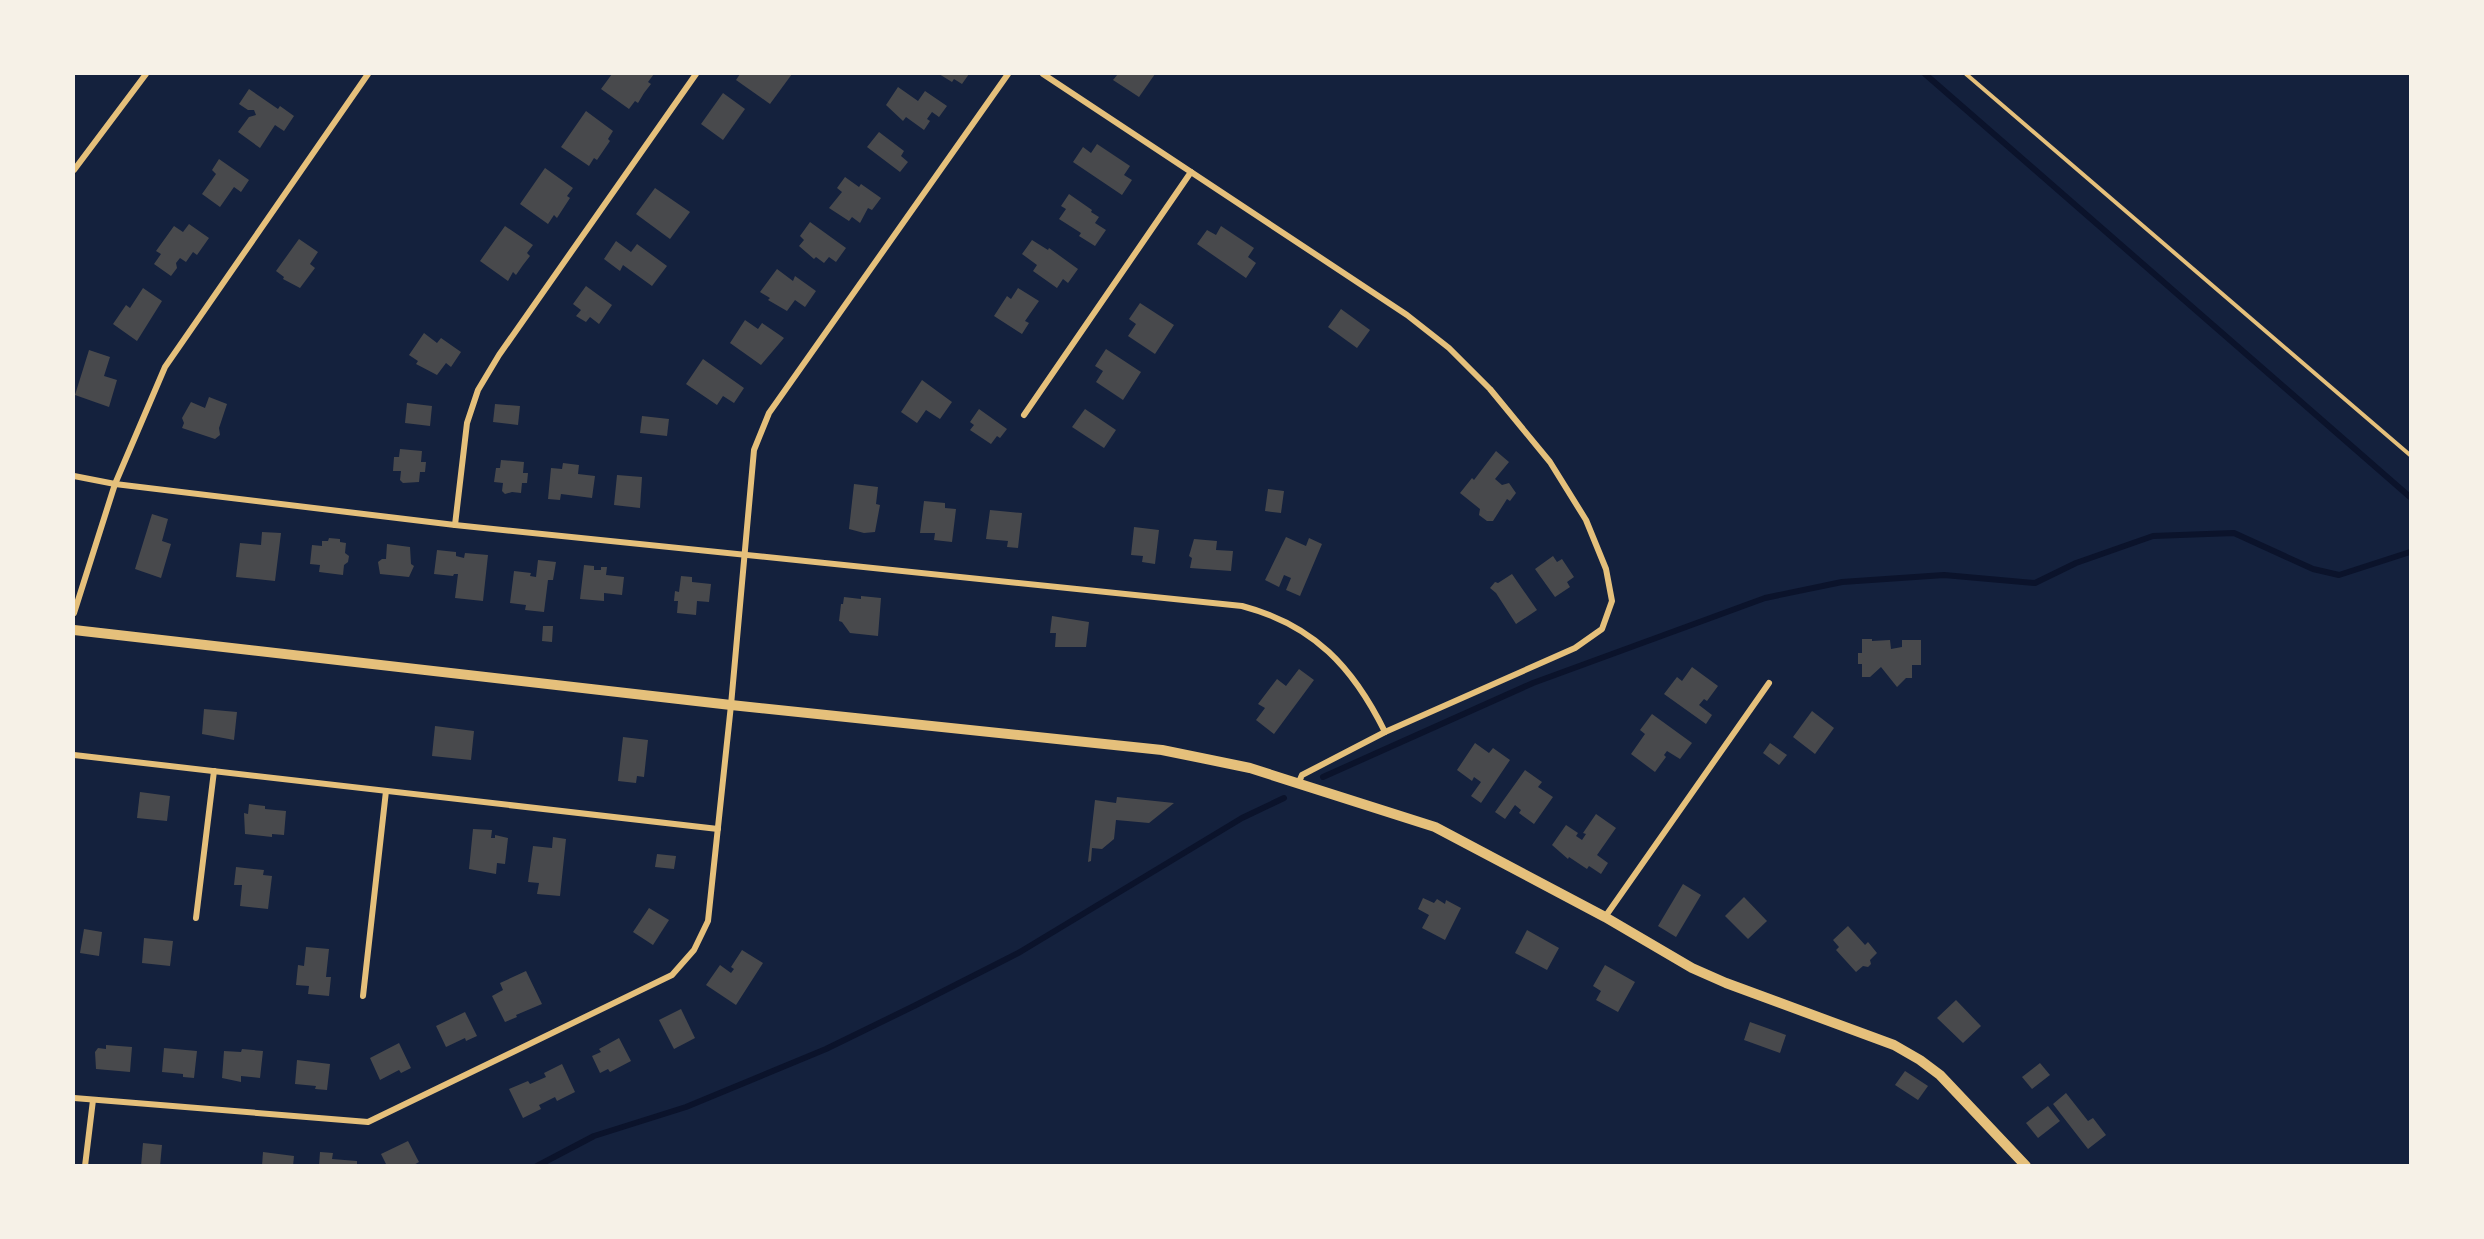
<svg xmlns="http://www.w3.org/2000/svg" width="2484" height="1239" font-family="'Noto Sans',sans-serif">
	<style>
		.lines { fill: none; stroke-linecap: round; stroke-linejoin: round }
		.stream { stroke: #0b132b; stroke-width: 6 }
		.building { fill: #48494c }
		.path { stroke: #e5c07b; stroke-width: 4 }
		.minor { stroke: #e5c07b; stroke-width: 6 }
		.tertiary { stroke: #e5c07b; stroke-width: 10 }
	</style>
	<rect width="100%" height="100%" fill="#14213d"/>
	<g class="lines">
		<g class="stream">
			<path d="M1925 74 2410 497"/>
			<path d="M1323 777 1533 683 1765 598 1842 582 1944 575 2035 583 2076 563 2153 536 2234 533 2313 569 2339 575 2410 552"/>
			<path d="M537 1166 594 1136 686 1107 826 1049 914 1006 1020 952 1242 818 1284 798"/>
		</g>
	</g>
	<g class="building">
		<path d="M612 74H654L648 82 651 84 644 93 638 103 635 101 629 109 601 89Z"/>
		<path d="M740 74H792L770 104 736 80Z"/>
		<path d="M939 74H969L962 84 954 79 952 82Z"/>
		<path d="M1118 74H1155L1139 97 1113 80Z"/>
		<path d="M898 87 918 101 925 91 947 106 939 117 932 112 927 119 930 121 924 130 906 117 903 121 886 105Z"/>
		<path d="M249 89 278 109 280 106 294 116 284 131 275 125 260 148 238 132 249 117 256 115 254 110H248L239 104Z"/>
		<path d="M723 93 745 109 723 140 701 124Z"/>
		<path d="M586 111 613 131 608 139 610 141 597 160 594 158 589 166 561 147Z"/>
		<path d="M879 132 904 151 901 156 908 162 900 172 867 147Z"/>
		<path d="M1097 144 1130 166 1124 175 1132 180 1122 195 1073 162 1083 147 1091 153Z"/>
		<path d="M219 159 249 180 241 192 234 187 220 207 202 194 216 174 212 170Z"/>
		<path d="M545 168 573 188 567 196 570 198 557 218 554 215 548 224 520 204Z"/>
		<path d="M845 177 859 187 861 184 881 198 872 210 868 208 860 223 852 217 849 221 829 208 842 192 837 188Z"/>
		<path d="M655 188 690 212 670 239 636 214Z"/>
		<path d="M1069 194 1092 210 1091 212 1099 217 1095 223 1106 230 1095 246 1079 236 1081 233 1059 219 1066 209 1061 206Z"/>
		<path d="M810 222 846 248 836 262 829 257 824 263 816 257 814 259 799 246 804 240 800 236Z"/>
		<path d="M189 224 209 238 197 255 193 252 186 262 180 258 176 263 177 268 171 276 154 264 161 254 156 251 174 226 183 232Z"/>
		<path d="M505 226 533 245 527 253 530 256 523 265 516 275 513 272 508 281 480 261Z"/>
		<path d="M1221 226 1254 248 1248 257 1256 263 1246 278 1197 244 1207 230 1216 235Z"/>
		<path d="M299 239 318 252 310 264 315 268 300 288 283 279 284 277 276 271Z"/>
		<path d="M1032 240 1048 250 1049 248 1078 269 1068 283 1063 279 1057 288 1033 271 1037 265 1022 254Z"/>
		<path d="M616 241 631 252 637 244 667 266 652 286 623 265 620 271 604 259Z"/>
		<path d="M777 269 793 281 795 276 816 291 805 307 795 300 787 311 768 300 770 298 760 292Z"/>
		<path d="M586 286 612 305 599 324 590 317 586 322 576 316 581 310 573 304Z"/>
		<path d="M143 288 162 301 137 341 113 324 126 305 130 308Z"/>
		<path d="M1018 288 1039 301 1025 321 1029 323 1022 334 994 316 1007 296 1011 299Z"/>
		<path d="M1140 303 1174 325 1155 354 1128 336 1136 324 1129 319Z"/>
		<path d="M1341 309 1370 330 1357 348 1328 327Z"/>
		<path d="M745 320 758 329 762 323 784 338 761 365 730 343Z"/>
		<path d="M424 333 437 343 441 338 461 352 451 367 446 363 437 375 416 364 418 361 409 355Z"/>
		<path d="M1106 349 1141 372 1123 400 1096 382 1103 371 1095 366Z"/>
		<path d="M89 350 110 357 104 376 117 380 109 407 75 395Z"/>
		<path d="M703 359 744 388 734 403 723 396 717 405 686 384Z"/>
		<path d="M922 380 952 402 940 419 926 410 917 423 901 412Z"/>
		<path d="M209 397 227 404 219 428 220 435 215 439 182 428 184 423 182 418 191 402 205 408Z"/>
		<path d="M407 403 432 406 430 426 405 423Z"/>
		<path d="M495 404 520 406 518 425 493 422Z"/>
		<path d="M979 409 1007 429 1000 438 997 436 991 444 970 430 974 425 970 422Z"/>
		<path d="M1085 409 1116 430 1104 448 1072 427Z"/>
		<path d="M642 416 669 419 667 436 640 433Z"/>
		<path d="M400 449 422 451 421 462H426L425 472H420L419 482 403 483 400 480 401 471H393L394 457H399Z"/>
		<path d="M1496 451 1509 462 1495 479 1502 485 1509 483 1516 493 1510 501 1507 499 1493 521H1487L1479 515 1480 509 1460 493 1472 478 1474 480Z"/>
		<path d="M501 460 524 462 523 473H528L527 483H522L521 493 512 492 505 494 502 491 503 483 494 482 496 468H500Z"/>
		<path d="M563 463 579 465 578 474 595 476 592 498 561 494 560 500 548 499 551 468 562 469Z"/>
		<path d="M617 475 642 477 640 508 614 505Z"/>
		<path d="M854 484 878 487 876 504 880 505 875 532 864 533 849 529Z"/>
		<path d="M1268 489 1284 491 1281 513 1265 511Z"/>
		<path d="M924 501 945 503V508L956 509 952 542 934 540 935 533H920Z"/>
		<path d="M990 510 1022 513 1018 548 1007 547 1008 541 986 539Z"/>
		<path d="M152 514 168 519 162 541 171 544 161 578 135 569Z"/>
		<path d="M1134 527 1159 530 1155 564 1142 562 1143 556 1131 555Z"/>
		<path d="M262 532 281 533 275 581 236 577 240 543 261 545Z"/>
		<path d="M1286 537 1306 546 1309 538 1322 544 1300 596 1286 590 1291 578 1284 575 1279 587 1265 580Z"/>
		<path d="M329 538 340 539V542L346 543 345 553 349 556 348 562 344 565 343 575 319 572 320 565 310 564 312 545 322 546V541H328Z"/>
		<path d="M1194 539 1217 541 1216 550 1233 551 1231 571 1190 568 1192 558 1189 556Z"/>
		<path d="M387 544 410 547 411 564 414 566 409 577 380 574 378 562 382 559H386Z"/>
		<path d="M437 550 456 552V556L464 558 465 553 488 555 483 601 455 598 458 574H454L453 576 434 574Z"/>
		<path d="M1553 556 1557 562 1562 559 1574 577 1567 582 1570 587 1555 597 1535 569Z"/>
		<path d="M538 560 556 562 553 580H548L544 612 525 610 526 605 510 603 514 571 531 573 530 576 536 577Z"/>
		<path d="M584 565 594 566V570H601V567H607L606 575 624 577 622 595 604 593V601L580 599Z"/>
		<path d="M1512 574 1537 610 1516 624 1496 593 1490 588 1495 582 1498 583Z"/>
		<path d="M681 576 692 577V582L711 584 709 602 697 601 696 615 677 613 678 601H674L675 591 679 592Z"/>
		<path d="M861 596 881 598 878 636 850 633 842 622 839 621 841 604H843L844 597 861 599Z"/>
		<path d="M1052 616 1089 622 1086 647H1055L1056 633H1050Z"/>
		<path d="M543 626H553L552 642 542 641Z"/>
		<path d="M1862 639H1872V641L1890 640 1891 649 1902 647V640H1921V665H1912V678H1906L1897 687 1881 667 1870 677H1862V664H1858V653H1862Z"/>
		<path d="M1692 667 1718 686 1707 701 1704 699 1699 705 1712 715 1706 724 1664 694 1677 677 1682 681Z"/>
		<path d="M1299 669 1314 680 1274 734 1256 720 1265 708 1258 704 1277 679 1286 686Z"/>
		<path d="M204 709 237 712 234 740 202 734Z"/>
		<path d="M1812 711 1834 728 1815 754 1793 737Z"/>
		<path d="M1652 714 1692 743 1680 759 1667 751 1664 755 1666 757 1655 772 1631 754 1645 734 1640 730Z"/>
		<path d="M435 726 474 731 471 760 432 756Z"/>
		<path d="M623 737 648 740 644 777 637 776 636 783 618 781Z"/>
		<path d="M1475 743 1489 753 1493 748 1510 760 1481 803 1471 796 1481 782 1474 777 1472 781 1457 770Z"/>
		<path d="M1770 743 1787 755 1779 765 1763 753Z"/>
		<path d="M1525 770 1542 782 1538 787 1553 797 1534 824 1519 813 1521 810 1515 805 1505 819 1495 812Z"/>
		<path d="M140 792 170 796 167 821 137 818Z"/>
		<path d="M1117 797 1174 803 1149 823 1116 820 1114 839 1102 849 1092 848 1091 861 1088 862 1095 800 1116 803Z"/>
		<path d="M249 804 265 806V809L286 811 284 835 272 834V837L245 834 244 813 248 814Z"/>
		<path d="M1596 814 1616 828 1597 855 1608 863 1601 874 1589 866 1587 869 1569 857 1568 859 1552 845 1566 825 1578 833 1576 836 1582 840 1586 834 1583 833Z"/>
		<path d="M473 829 492 830 491 838H495V835L508 838 505 864 497 863 496 874 469 869Z"/>
		<path d="M553 837 566 839 560 896 537 894 539 883 528 882 533 846 552 848Z"/>
		<path d="M657 854 676 856 674 869 655 867Z"/>
		<path d="M236 867 264 870 263 875 272 876 268 909 240 906 242 885H234Z"/>
		<path d="M1683 884 1701 895 1676 937 1658 926Z"/>
		<path d="M1744 897 1767 921 1748 939 1725 916Z"/>
		<path d="M1423 898 1434 903 1437 899 1445 904 1446 900 1461 908 1445 940 1422 928 1429 915 1418 909Z"/>
		<path d="M649 908 669 920 653 945 633 932Z"/>
		<path d="M1848 926 1865 945 1868 942 1877 953 1870 960 1871 964 1868 967 1863 966 1856 972 1836 950 1839 947 1833 940Z"/>
		<path d="M84 929 102 932 99 956 80 953Z"/>
		<path d="M1527 930 1559 948 1547 970 1515 953Z"/>
		<path d="M144 938 173 941 170 966 142 963Z"/>
		<path d="M306 947 329 949 326 977H331L329 996 308 994 309 986 296 985 298 965 304 966Z"/>
		<path d="M742 950 763 963 736 1005 706 985 720 965 731 973 734 969 731 967Z"/>
		<path d="M1605 965 1635 982 1618 1012 1596 1000 1601 991 1593 986Z"/>
		<path d="M526 971 542 1004 516 1015 517 1017 505 1022 492 996 503 990 500 983Z"/>
		<path d="M1956 1000 1981 1026 1963 1043 1937 1018Z"/>
		<path d="M681 1009 695 1038 674 1049 659 1020Z"/>
		<path d="M465 1012 477 1036 466 1041 465 1038 446 1047 436 1026Z"/>
		<path d="M1750 1022 1786 1035 1780 1053 1744 1040Z"/>
		<path d="M619 1038 631 1061 610 1072 608 1069 600 1073 592 1056 601 1052 599 1049Z"/>
		<path d="M399 1043 411 1068 401 1073 399 1070 380 1080 370 1058Z"/>
		<path d="M106 1045 132 1047 130 1072 96 1069 95 1052 98 1048 106 1049Z"/>
		<path d="M164 1048 197 1051 194 1078 183 1077V1074L162 1072Z"/>
		<path d="M242 1049 263 1051 260 1078 241 1076V1082L222 1078 224 1051 241 1052Z"/>
		<path d="M297 1060 330 1064 327 1090 315 1089 316 1086 295 1084Z"/>
		<path d="M2040 1063 2050 1075 2032 1089 2022 1077Z"/>
		<path d="M562 1064 575 1092 557 1101 555 1097 539 1105 541 1109 523 1118 509 1089 528 1081 530 1084 546 1077 544 1073Z"/>
		<path d="M1905 1071 1928 1086 1918 1100 1895 1085Z"/>
		<path d="M2066 1093 2088 1121 2093 1118 2106 1135 2088 1149 2053 1104Z"/>
		<path d="M2048 1106 2060 1121 2038 1138 2026 1123Z"/>
		<path d="M408 1141 419 1162 412 1166H387L381 1154Z"/>
		<path d="M143 1143 162 1145 160 1166H141Z"/>
		<path d="M263 1152 294 1156 293 1166H262Z"/>
		<path d="M320 1152 333 1153 332 1159 357 1161V1166H319Z"/>
	</g>
	<g class="lines">
		<path class="path" d="M1966 74 2410 455"/>
		<g class="minor">
			<path d="M1043 74 1407 315 1449 348 1490 389 1550 462 1586 520 1606 569 1612 601 1602 629 1575 648 1385 732 1302 775 1298 784"/>
			<path d="M74 170 146 74"/>
			<path d="M1024 415 1191 172"/>
			<path d="M74 476 115 484 455 525 1242 606C1314 625 1353 667 1385 732"/>
			<path d="M455 525 467 423 478 390 499 355 696 74"/>
			<path d="M74 613 115 484 165 367 368 74"/>
			<path d="M74 755 718 829"/>
			<path d="M1605 917 1769 683"/>
			<path d="M196 918 214 771"/>
			<path d="M363 996 386 791"/>
			<path d="M74 1098 368 1122 672 975 694 950 708 921 731 705 754 450 769 413 1008 74"/>
			<path d="M85 1166 93 1100"/>
		</g>
		<path class="tertiary" d="M74 630 731 705 1162 750 1250 768 1435 827 1605 917 1692 968 1726 983 1894 1045 1920 1060 1940 1075 2026 1166"/>
	</g>
	<rect width="2484" height="1239" fill="none" stroke="#f6f1e7" stroke-width="150"/>
</svg>
